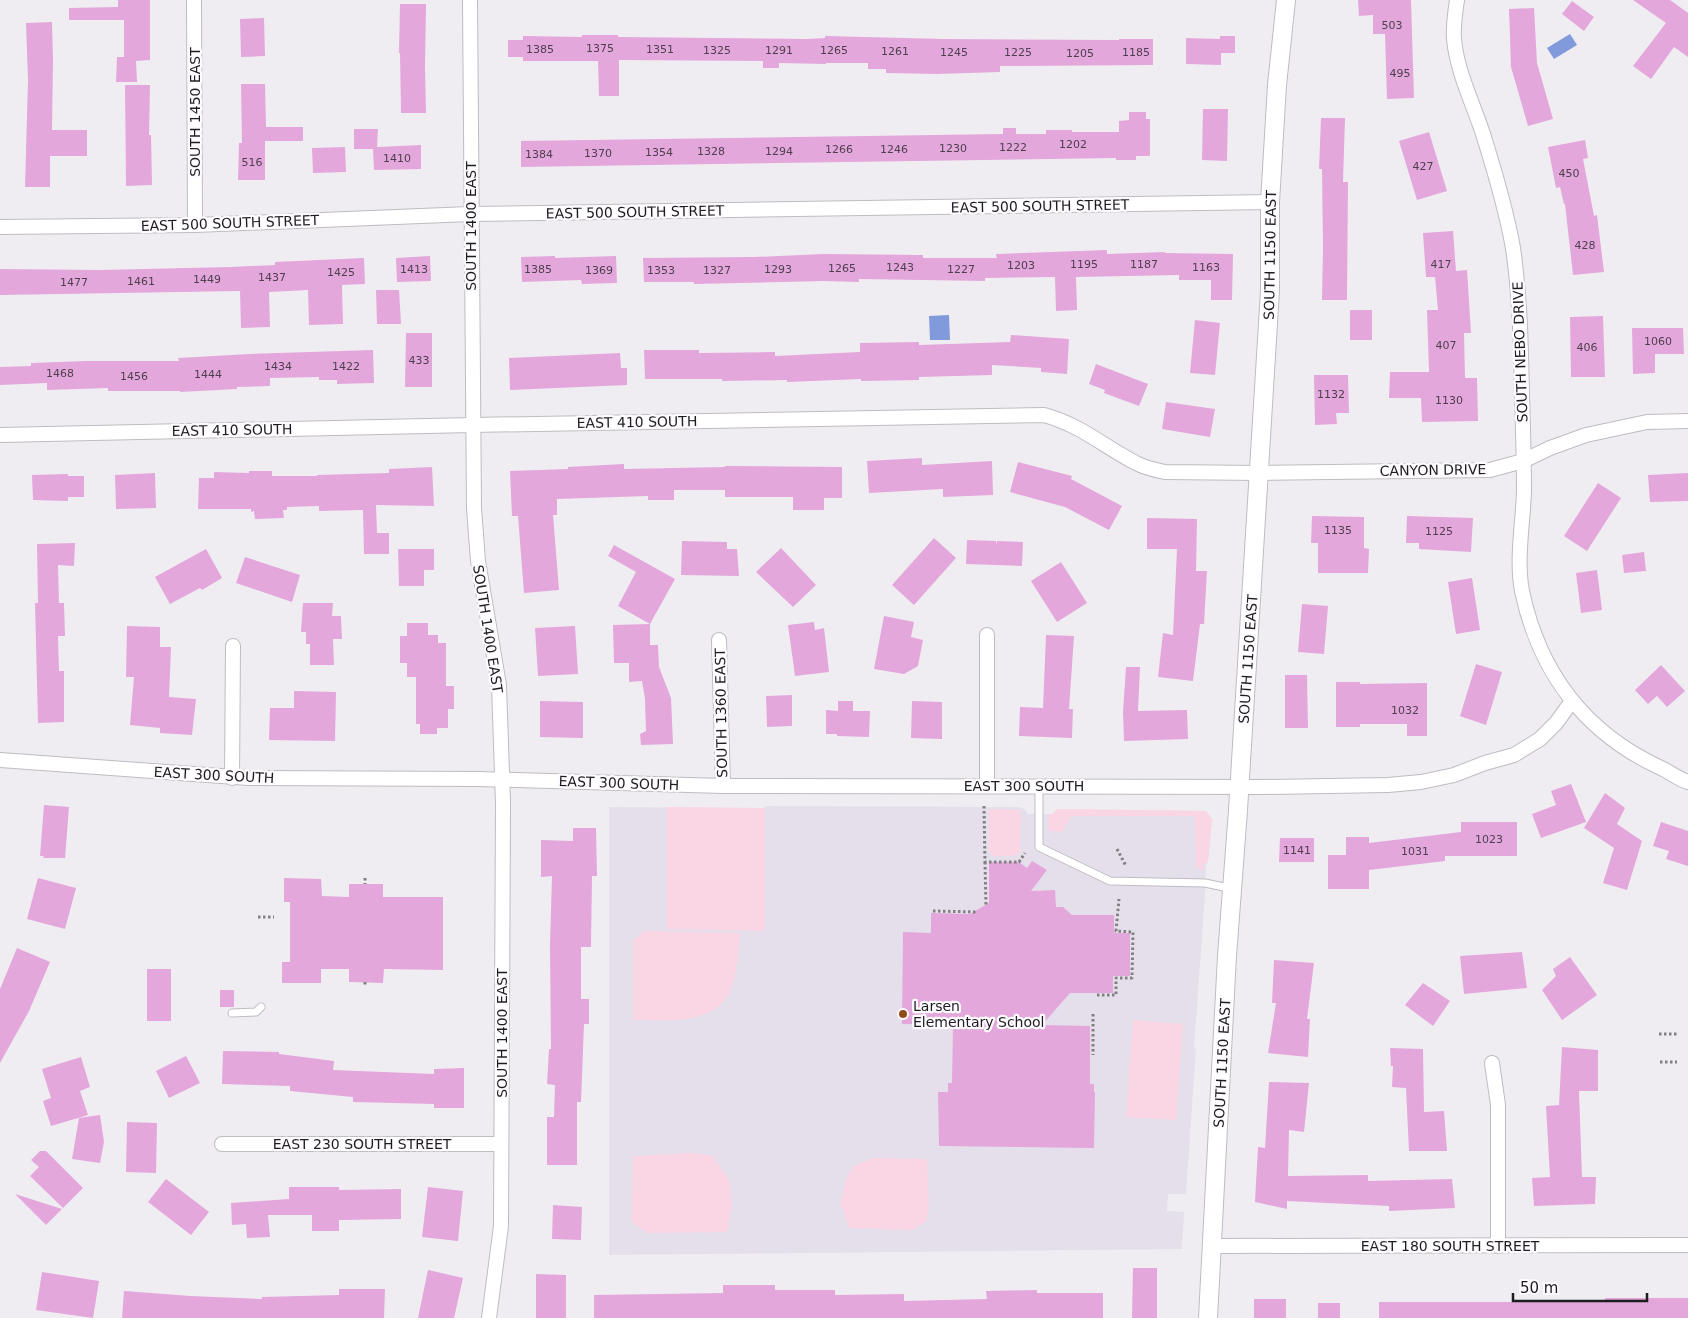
<svg xmlns="http://www.w3.org/2000/svg" width="1688" height="1318" font-family="'DejaVu Sans',sans-serif">
	<style>
		.built { fill: #e5dfeb }
		.green { fill: #fad5e4 }
		.water { fill: #809adb }
		.building { fill: #e3a7dc }
		.lines { fill: none; stroke-linecap: round; stroke-linejoin: round }
		.service-casing { stroke: #bfbcc1; stroke-width: 9 }
		.minor-casing { stroke: #bfbcc1; stroke-width: 16 }
		.tertiary-casing { stroke: #bfbcc1; stroke-width: 20 }
		.path { stroke: #828083; stroke-width: 3; stroke-dasharray: 2.5 2.5; stroke-linecap: butt }
		.service { stroke: #fff; stroke-width: 7 }
		.minor { stroke: #fff; stroke-width: 14 }
		.tertiary { stroke: #fff; stroke-width: 18 }
		.poi-dot { fill: #8e4d17; stroke: #fdfbff; stroke-width: 2 }
		.labels { text-anchor: middle; dominant-baseline: central; stroke-width: 4.5; stroke-linejoin: round; paint-order: stroke }
		.number-label { font-size: 11px; fill: #4e3f4e }
		.street-label { font-size: 14px; fill: #1d1c1e; stroke: #fdfbff }
		.poi-label { font-size: 14px; fill: #1d1c1e; stroke: #fdfbff; text-anchor: start }
	</style>
	<rect width="100%" height="100%" fill="#f0edf2"/>
	<path class="built" d="M765 806 1018 807 1024 809 1028 814H1053L1057 809 1206 811 1212 819 1208 861 1206 866 1204 909 1194 1048 1196 1049 1186 1194H1168L1167 1211 1184 1212 1182 1249 609 1255V807L764 808Z"/>
	<g class="green">
		<path d="M667 807 765 808V931L667 929Z"/>
		<path d="M989 809 1018 810 1021 813 1020 852 1014 856H993L989 851Z"/>
		<path d="M1057 809 1206 811 1212 819 1208 861 1203 865V871L1196 867 1195 816H1071L1062 832 1049 831 1048 814H1053Z"/>
		<path d="M644 931 740 933C739 947 738 961 735 975 725 1028 674 1020 633 1020V941Z"/>
		<path d="M1133 1020 1183 1024 1176 1120 1126 1117Z"/>
		<path d="M692 1153 713 1156 729 1180 732 1205 727 1232 647 1233 632 1222 633 1156Z"/>
		<path d="M872 1158 927 1159 929 1208 926 1221 913 1230 849 1228 841 1204 845 1182 852 1167Z"/>
	</g>
	<g class="water">
		<path d="M1570 34 1577 45 1554 59 1547 48Z"/>
		<path d="M949 315 950 340H930L929 316Z"/>
	</g>
	<g class="building">
		<path d="M118 0H150V60L136 61 137 82H116L117 57H124V20H69V8L118 7Z"/>
		<path d="M1358 0H1411L1414 98 1387 99 1385 34H1373V15L1359 16Z"/>
		<path d="M1633 0H1670L1688 13V57L1674 47 1651 79 1633 66 1666 23Z"/>
		<path d="M1572 1 1594 17 1584 31 1562 14Z"/>
		<path d="M400 4H426L425 67 426 113H401L400 53H399Z"/>
		<path d="M1534 8 1537 63 1553 119 1528 126 1511 67 1509 9Z"/>
		<path d="M264 18 265 56 241 57 240 19Z"/>
		<path d="M52 22 53 59 52 130H87V156H50V187H25L28 80 26 23Z"/>
		<path d="M582 35H618V37L808 39 825 38V36L944 39 1119 40V39H1153V65L1000 66V72L937 74 886 73V69H868V63H826V64L779 63V68H763V61L619 60V96H599L598 61H523V57H508V40H523V36L582 37Z"/>
		<path d="M1220 36H1235V53H1221V65L1186 64V38L1220 39Z"/>
		<path d="M241 84H265L266 127H303V141H265V180H238L239 143H242Z"/>
		<path d="M125 85H150L149 135H151L152 185 126 186Z"/>
		<path d="M1203 109H1228L1227 161 1202 160Z"/>
		<path d="M1129 112H1146V119H1150V155L1149 156H1136V160H1116V158L521 167V141L1003 134V128H1016V134H1046V130H1072V132H1119V121L1129 120Z"/>
		<path d="M1321 118H1345L1343 182H1348L1347 300H1322L1323 249 1322 169H1319Z"/>
		<path d="M354 129H378L377 147 421 145V169L374 170 373 149H354Z"/>
		<path d="M1429 132 1447 191 1417 200 1399 141Z"/>
		<path d="M1585 140 1588 158 1583 159 1594 216 1597 215 1604 272 1573 275 1565 204H1564L1560 187 1556 188 1548 147Z"/>
		<path d="M345 147 346 172 313 173 312 148Z"/>
		<path d="M1453 231 1456 271 1467 270 1471 333H1464L1465 378H1477L1478 421 1422 422 1421 398H1389L1390 372H1429L1427 310H1438L1435 277H1426L1423 233Z"/>
		<path d="M1107 250V254L1165 252V253L1233 254 1232 300H1211V280H1179V275L1076 277 1077 310 1056 311 1055 277 985 278V281L859 279V282L824 281 694 284V282H644L643 258 754 257 824 254 923 255V258H997L996 254Z"/>
		<path d="M430 256 431 281 397 282 396 258Z"/>
		<path d="M555 256V258L616 256 617 283 582 284 581 280 522 282 521 257Z"/>
		<path d="M364 258 365 284 342 285 343 324 309 325 308 290 269 292 270 327 241 328 240 291 0 295V269L100 270 231 267 275 265V262Z"/>
		<path d="M376 290H399L401 324H377Z"/>
		<rect x="1350" y="310" width="22" height="30"/>
		<path d="M1603 316 1605 377H1571L1570 317Z"/>
		<path d="M1195 320 1220 323 1215 375 1190 373Z"/>
		<path d="M1632 328H1683L1684 354H1655V373L1633 374Z"/>
		<path d="M406 333H432V387H405Z"/>
		<path d="M1011 335 1069 339 1067 374 1041 372V368L992 365V375L919 377V380L861 381V379L787 382V380L722 381V379H645L644 350H699V353L775 352V356L860 352V343L919 342V345L1010 342Z"/>
		<path d="M373 350 374 383 337 384V380H319V377L270 378V386L237 387V389L180 392V391H108V388L47 390V383L0 385V367L31 366V363L87 361H179L178 358 250 354Z"/>
		<path d="M620 353 621 368H627V385L510 390 509 358Z"/>
		<path d="M1096 364 1148 384 1139 406 1104 393 1105 390 1089 384Z"/>
		<path d="M1314 375H1348L1349 413H1336L1337 424 1315 425Z"/>
		<path d="M1166 402 1215 409 1210 437 1162 429Z"/>
		<path d="M922 458V465L992 461 993 495 943 497V489L869 493 867 461Z"/>
		<path d="M1018 462 1072 476 1071 479 1122 506 1109 530 1065 507 1010 492Z"/>
		<path d="M624 464V469L725 467V466L842 467V498H824V510H793V497H725V490H674V500H648V496L557 499V515H553L559 590 524 593 518 516H512L510 471 568 469V467Z"/>
		<path d="M432 467 434 506 376 505 377 533H389V554H364L363 510 319 511V506L287 507V510H283L284 518 255 519 254 511 251 512V509H198L199 478H214V472L249 473V471H272V476H317V475L389 473V469Z"/>
		<path d="M155 473 156 508 116 509 115 475Z"/>
		<path d="M1688 473V501L1650 502 1648 475Z"/>
		<path d="M68 474V476H84V497H68V501L33 500 32 475Z"/>
		<path d="M1598 483 1621 498 1587 551 1564 536Z"/>
		<path d="M1312 516 1364 517V548L1369 549 1368 573H1318V543H1311Z"/>
		<path d="M1407 516 1473 518 1471 552 1419 549V543H1406Z"/>
		<path d="M1147 518 1197 519 1196 571H1207L1204 624H1200L1193 681 1158 677 1163 633 1173 635 1177 549H1147Z"/>
		<path d="M934 538 956 558 914 605 892 585Z"/>
		<path d="M967 540 996 541V545L997 541 1023 542 1022 566 966 564Z"/>
		<path d="M682 541 727 542V549H737L739 576 681 575Z"/>
		<path d="M75 543 74 566 58 565 59 603H64L65 636H58L59 671H64V722L38 723 35 603H38L37 544Z"/>
		<path d="M614 545 675 579 650 624 618 606 636 572 608 556Z"/>
		<path d="M781 548 816 585 793 607 756 572Z"/>
		<path d="M206 549 222 578 202 590 200 588 170 604 155 577Z"/>
		<path d="M398 549H434V570H424V586H399Z"/>
		<path d="M1644 552 1646 571 1624 573 1622 555Z"/>
		<path d="M245 557 300 575 292 602 236 583Z"/>
		<path d="M1061 562 1087 603 1057 622 1031 581Z"/>
		<path d="M1597 570 1602 610 1581 613 1576 573Z"/>
		<path d="M1472 578 1480 630 1456 634 1448 582Z"/>
		<path d="M303 603H333L332 616H341L342 639H333L334 665H310V644H306V632H301Z"/>
		<path d="M1302 604 1328 606 1324 654 1298 652Z"/>
		<path d="M884 616 914 622 911 637 923 640 918 666 904 674 874 669Z"/>
		<path d="M814 622 815 630 824 628 829 672 795 676 788 625Z"/>
		<path d="M407 623H428V635H438V643H446V686H454V709H448V728H437V734H420V724H416V677H407V663H400V636H407Z"/>
		<path d="M650 624V645H658L659 667 671 698 673 744 641 745 640 734 646 731 645 699 642 681 629 682V663H614L613 625Z"/>
		<path d="M127 626 160 627V647H171L169 697 196 699 192 735 160 733V728L130 725 134 677H126Z"/>
		<path d="M575 626 578 674 538 676 535 628Z"/>
		<path d="M1046 635 1074 636 1069 709H1073L1072 738 1019 736 1020 707 1043 708Z"/>
		<path d="M1476 664 1502 672 1486 725 1460 716Z"/>
		<path d="M1661 665 1685 691 1667 707 1657 696 1648 704 1635 690Z"/>
		<path d="M1126 667H1140L1138 711 1187 710 1188 739 1124 741 1123 712Z"/>
		<path d="M1285 675H1307L1308 728H1285Z"/>
		<path d="M1336 682H1360V684L1427 683V736H1407V724H1360V727H1336Z"/>
		<path d="M294 691 336 692 335 741 269 740 270 708H294Z"/>
		<path d="M792 695V726L767 727 766 696Z"/>
		<path d="M540 701 583 702V738L540 737Z"/>
		<path d="M838 701H853V711H870L869 737 837 736V734H826V710L838 711Z"/>
		<path d="M912 701 942 702V739L911 738Z"/>
		<path d="M1571 784 1586 822 1541 838 1532 814 1556 805 1551 791Z"/>
		<path d="M1605 793 1625 808 1617 824 1642 841 1627 890 1603 883 1614 848 1584 828Z"/>
		<path d="M44 805 69 807 65 858H43L44 856H40Z"/>
		<path d="M1461 822H1517V856H1445V861L1369 870V889H1328V855H1346V837H1369V843L1461 832Z"/>
		<path d="M1661 822 1688 831V866L1666 859 1669 851 1653 846Z"/>
		<path d="M573 828H596L597 876H592L591 947H581V999H589V1024H584L581 1102H577V1165H547V1117H554L555 1085 547 1084 549 1049H551L550 945 552 876 541 877V840L573 841Z"/>
		<path d="M1280 838H1314V862H1279Z"/>
		<path d="M1032 861 1047 870 1031 891 1055 890 1056 907H1063L1072 915H1114V933H1130V976H1113V993H1070L1042 1025 1090 1026V1084H1094V1092H1095L1094 1148 939 1146 938 1092H948V1083H952L953 1025 902 1024 903 932 931 933V913L970 914 989 903V862H1019L1027 868Z"/>
		<path d="M38 878 76 888 65 929 27 919Z"/>
		<path d="M284 878 321 879 322 896 349 897V884H383V897H443V970L384 969 383 983 349 982V969H321V983H282V962H290V902H284Z"/>
		<path d="M17 948 50 962 29 1011 0 1063V989Z"/>
		<path d="M1522 952 1527 988 1464 994 1460 956Z"/>
		<path d="M1570 957 1597 995 1562 1020 1542 990 1556 976 1553 969Z"/>
		<path d="M1274 960 1314 963 1307 1019H1310L1308 1057 1268 1053 1276 1003H1272Z"/>
		<rect x="147" y="969" width="24" height="52"/>
		<path d="M1423 983 1450 1001 1433 1026 1405 1005Z"/>
		<rect x="220" y="990" width="14" height="17"/>
		<path d="M1562 1047 1598 1050V1091H1579L1582 1177H1596L1595 1204 1534 1206 1532 1178 1550 1177 1546 1106 1559 1105Z"/>
		<path d="M1390 1048 1423 1049 1424 1112 1444 1111 1447 1151H1409L1406 1088 1392 1087 1393 1066H1391Z"/>
		<path d="M223 1051 279 1052V1054L334 1061 333 1070 434 1074V1069L464 1068V1108H434V1104L353 1102V1097L290 1091V1086L222 1084Z"/>
		<path d="M186 1056 200 1083 169 1098 156 1071Z"/>
		<path d="M81 1057 90 1087 80 1091 88 1115 51 1126 43 1101 51 1098 42 1069Z"/>
		<path d="M1269 1082 1309 1083 1304 1132 1289 1130 1288 1176 1368 1175V1181L1452 1179 1455 1208 1389 1211V1206L1287 1201V1209L1255 1202 1258 1147 1265 1148Z"/>
		<path d="M100 1115 104 1142 100 1163 72 1159 79 1118Z"/>
		<path d="M127 1122 157 1123 156 1173 126 1172Z"/>
		<path d="M40 1151H46L83 1188 63 1208 30 1176 39 1167 31 1160Z"/>
		<path d="M166 1179 209 1212 191 1235 148 1202Z"/>
		<path d="M289 1187H339V1190L401 1189V1219L339 1220V1231H312V1215H268L270 1237 247 1238 246 1224 232 1225 231 1203 289 1199Z"/>
		<path d="M428 1187 463 1191 458 1241 422 1237Z"/>
		<path d="M15 1194 62 1209 46 1225Z"/>
		<path d="M553 1205 582 1207 581 1240 552 1239Z"/>
		<path d="M1133 1268H1157V1318H1132Z"/>
		<path d="M428 1270 463 1278 454 1318H418Z"/>
		<path d="M42 1272 99 1281 93 1318 36 1310Z"/>
		<path d="M536 1274 566 1275V1318H536Z"/>
		<path d="M723 1285H775V1290H835V1295L904 1294V1301L987 1299 986 1291 1037 1290V1293H1103V1318H594V1295L723 1293Z"/>
		<path d="M339 1289H385L384 1318H122L124 1291 191 1296 262 1299V1297L339 1295Z"/>
		<path d="M1605 1298H1688V1318H1379V1302H1605Z"/>
		<rect x="1254" y="1299" width="32" height="19"/>
		<rect x="1318" y="1303" width="22" height="15"/>
	</g>
	<g class="lines">
		<g class="service-casing">
			<g id="service">
				<path d="M1039 787V847L1110 881 1205 883 1233 889"/>
				<path d="M232 1013 256 1012 261 1007"/>
			</g>
		</g>
		<g class="minor-casing">
			<g id="minor">
				<path d="M194 0 195 225"/>
				<path d="M470 0 474 508 478 561 499 685 503 803 501 1226 489 1318"/>
				<path d="M1457 0C1455 13 1453 26 1454 39 1457 72 1473 103 1483 134 1495 172 1506 209 1513 248 1520 297 1521 346 1522 395 1523 427 1524 459 1524 491 1523 524 1516 559 1522 591 1539 672 1585 733 1661 768 1670 772 1678 779 1688 782"/>
				<path d="M0 227 195 225 470 214 1270 202"/>
				<path d="M0 435 473 425 1044 415C1081 425 1103 446 1136 463 1145 468 1155 470 1165 472L1260 473 1490 470 1523 461 1550 448 1586 435 1647 422 1688 421"/>
				<path d="M987 635V786"/>
				<path d="M719 640 723 786"/>
				<path d="M0 760 249 778 479 779 723 786 1264 787 1388 785 1421 782 1454 775 1485 763 1514 755 1540 739 1556 723 1572 701"/>
				<path d="M232 778 233 646"/>
				<path d="M1492 1063 1498 1105V1246"/>
				<path d="M222 1144H501"/>
				<path d="M1212 1246 1688 1245"/>
			</g>
		</g>
		<g class="tertiary-casing">
			<path id="tertiary" d="M1208 1318 1227 956 1238 810 1270 291V202L1277 85 1286 0"/>
		</g>
		<g class="path">
			<path d="M984 806 985 862H1019L1025 853"/>
			<path d="M1117 849 1126 866"/>
			<path d="M985 862 986 906"/>
			<path d="M365 878V884"/>
			<path d="M933 911 978 912"/>
			<path d="M258 917H274"/>
			<path d="M365 982V985"/>
			<path d="M1097 995H1116V978H1132L1133 932 1116 931 1119 899"/>
			<path d="M1093 1014V1055"/>
			<path d="M1659 1034H1677"/>
			<path d="M1660 1062H1677"/>
		</g>
		<use href="#service" class="service"/>
		<use href="#minor" class="minor"/>
		<use href="#tertiary" class="tertiary"/>
	</g>
	<circle class="poi-dot" cx="903" cy="1014" r="5"/>
	<g class="labels">
		<g class="number-label">
			<text x="1392" y="25">503</text>
			<text x="600" y="48">1375</text>
			<text x="540" y="49">1385</text>
			<text x="660" y="49">1351</text>
			<text x="717" y="50">1325</text>
			<text x="779" y="50">1291</text>
			<text x="834" y="50">1265</text>
			<text x="895" y="51">1261</text>
			<text x="954" y="52">1245</text>
			<text x="1018" y="52">1225</text>
			<text x="1136" y="52">1185</text>
			<text x="1080" y="53">1205</text>
			<text x="1400" y="73">495</text>
			<text x="1073" y="144">1202</text>
			<text x="1013" y="147">1222</text>
			<text x="953" y="148">1230</text>
			<text x="839" y="149">1266</text>
			<text x="894" y="149">1246</text>
			<text x="711" y="151">1328</text>
			<text x="779" y="151">1294</text>
			<text x="659" y="152">1354</text>
			<text x="598" y="153">1370</text>
			<text x="539" y="154">1384</text>
			<text x="397" y="158">1410</text>
			<text x="252" y="162">516</text>
			<text x="1423" y="166">427</text>
			<text x="1569" y="173">450</text>
			<text x="1585" y="245">428</text>
			<text x="1084" y="264">1195</text>
			<text x="1144" y="264">1187</text>
			<text x="1441" y="264">417</text>
			<text x="1021" y="265">1203</text>
			<text x="900" y="267">1243</text>
			<text x="1206" y="267">1163</text>
			<text x="842" y="268">1265</text>
			<text x="414" y="269">1413</text>
			<text x="538" y="269">1385</text>
			<text x="778" y="269">1293</text>
			<text x="961" y="269">1227</text>
			<text x="599" y="270">1369</text>
			<text x="661" y="270">1353</text>
			<text x="717" y="270">1327</text>
			<text x="341" y="272">1425</text>
			<text x="272" y="277">1437</text>
			<text x="207" y="279">1449</text>
			<text x="141" y="281">1461</text>
			<text x="74" y="282">1477</text>
			<text x="1658" y="341">1060</text>
			<text x="1446" y="345">407</text>
			<text x="1587" y="347">406</text>
			<text x="419" y="360">433</text>
			<text x="278" y="366">1434</text>
			<text x="346" y="366">1422</text>
			<text x="60" y="373">1468</text>
			<text x="208" y="374">1444</text>
			<text x="134" y="376">1456</text>
			<text x="1331" y="394">1132</text>
			<text x="1449" y="400">1130</text>
			<text x="1338" y="530">1135</text>
			<text x="1439" y="531">1125</text>
			<text x="1405" y="710">1032</text>
			<text x="1489" y="839">1023</text>
			<text x="1297" y="850">1141</text>
			<text x="1415" y="851">1031</text>
		</g>
		<g class="street-label">
			<text transform="translate(195 112) rotate(-90)">SOUTH 1450 EAST</text>
			<text transform="translate(1040 206) rotate(-1)">EAST 500 SOUTH STREET</text>
			<text transform="translate(635 212) rotate(-1)">EAST 500 SOUTH STREET</text>
			<text transform="translate(230 223) rotate(-2)">EAST 500 SOUTH STREET</text>
			<text transform="translate(471 226) rotate(-90)">SOUTH 1400 EAST</text>
			<text transform="translate(1270 255) rotate(-89)">SOUTH 1150 EAST</text>
			<text transform="translate(1520 352) rotate(-92)">SOUTH NEBO DRIVE</text>
			<text transform="translate(637 422) rotate(-1)">EAST 410 SOUTH</text>
			<text transform="translate(232 430) rotate(-1)">EAST 410 SOUTH</text>
			<text transform="translate(1433 470) rotate(-1)">CANYON DRIVE</text>
			<text transform="translate(488 629) rotate(81)">SOUTH 1400 EAST</text>
			<text transform="translate(1248 659) rotate(-86)">SOUTH 1150 EAST</text>
			<text transform="translate(721 713) rotate(-91)">SOUTH 1360 EAST</text>
			<text transform="translate(214 775) rotate(3)">EAST 300 SOUTH</text>
			<text transform="translate(619 783) rotate(2)">EAST 300 SOUTH</text>
			<text x="1024" y="786">EAST 300 SOUTH</text>
			<text transform="translate(502 1033) rotate(-90)">SOUTH 1400 EAST</text>
			<text transform="translate(1222 1063) rotate(-87)">SOUTH 1150 EAST</text>
			<text x="362" y="1144">EAST 230 SOUTH STREET</text>
			<text x="1450" y="1246">EAST 180 SOUTH STREET</text>
		</g>
		<g class="poi-label">
			<text x="913" y="1006">Larsen<tspan x="913" dy="16">Elementary School</tspan></text>
		</g>
	</g>
	<path d="M1513 1293v8h134v-8" fill="none" stroke="#1d1c1e" stroke-width="2.5"/>
	<text x="1520" y="1293" font-size="15" fill="#1d1c1e" stroke="#fdfbff" stroke-width="4" paint-order="stroke">50 m</text>
</svg>
